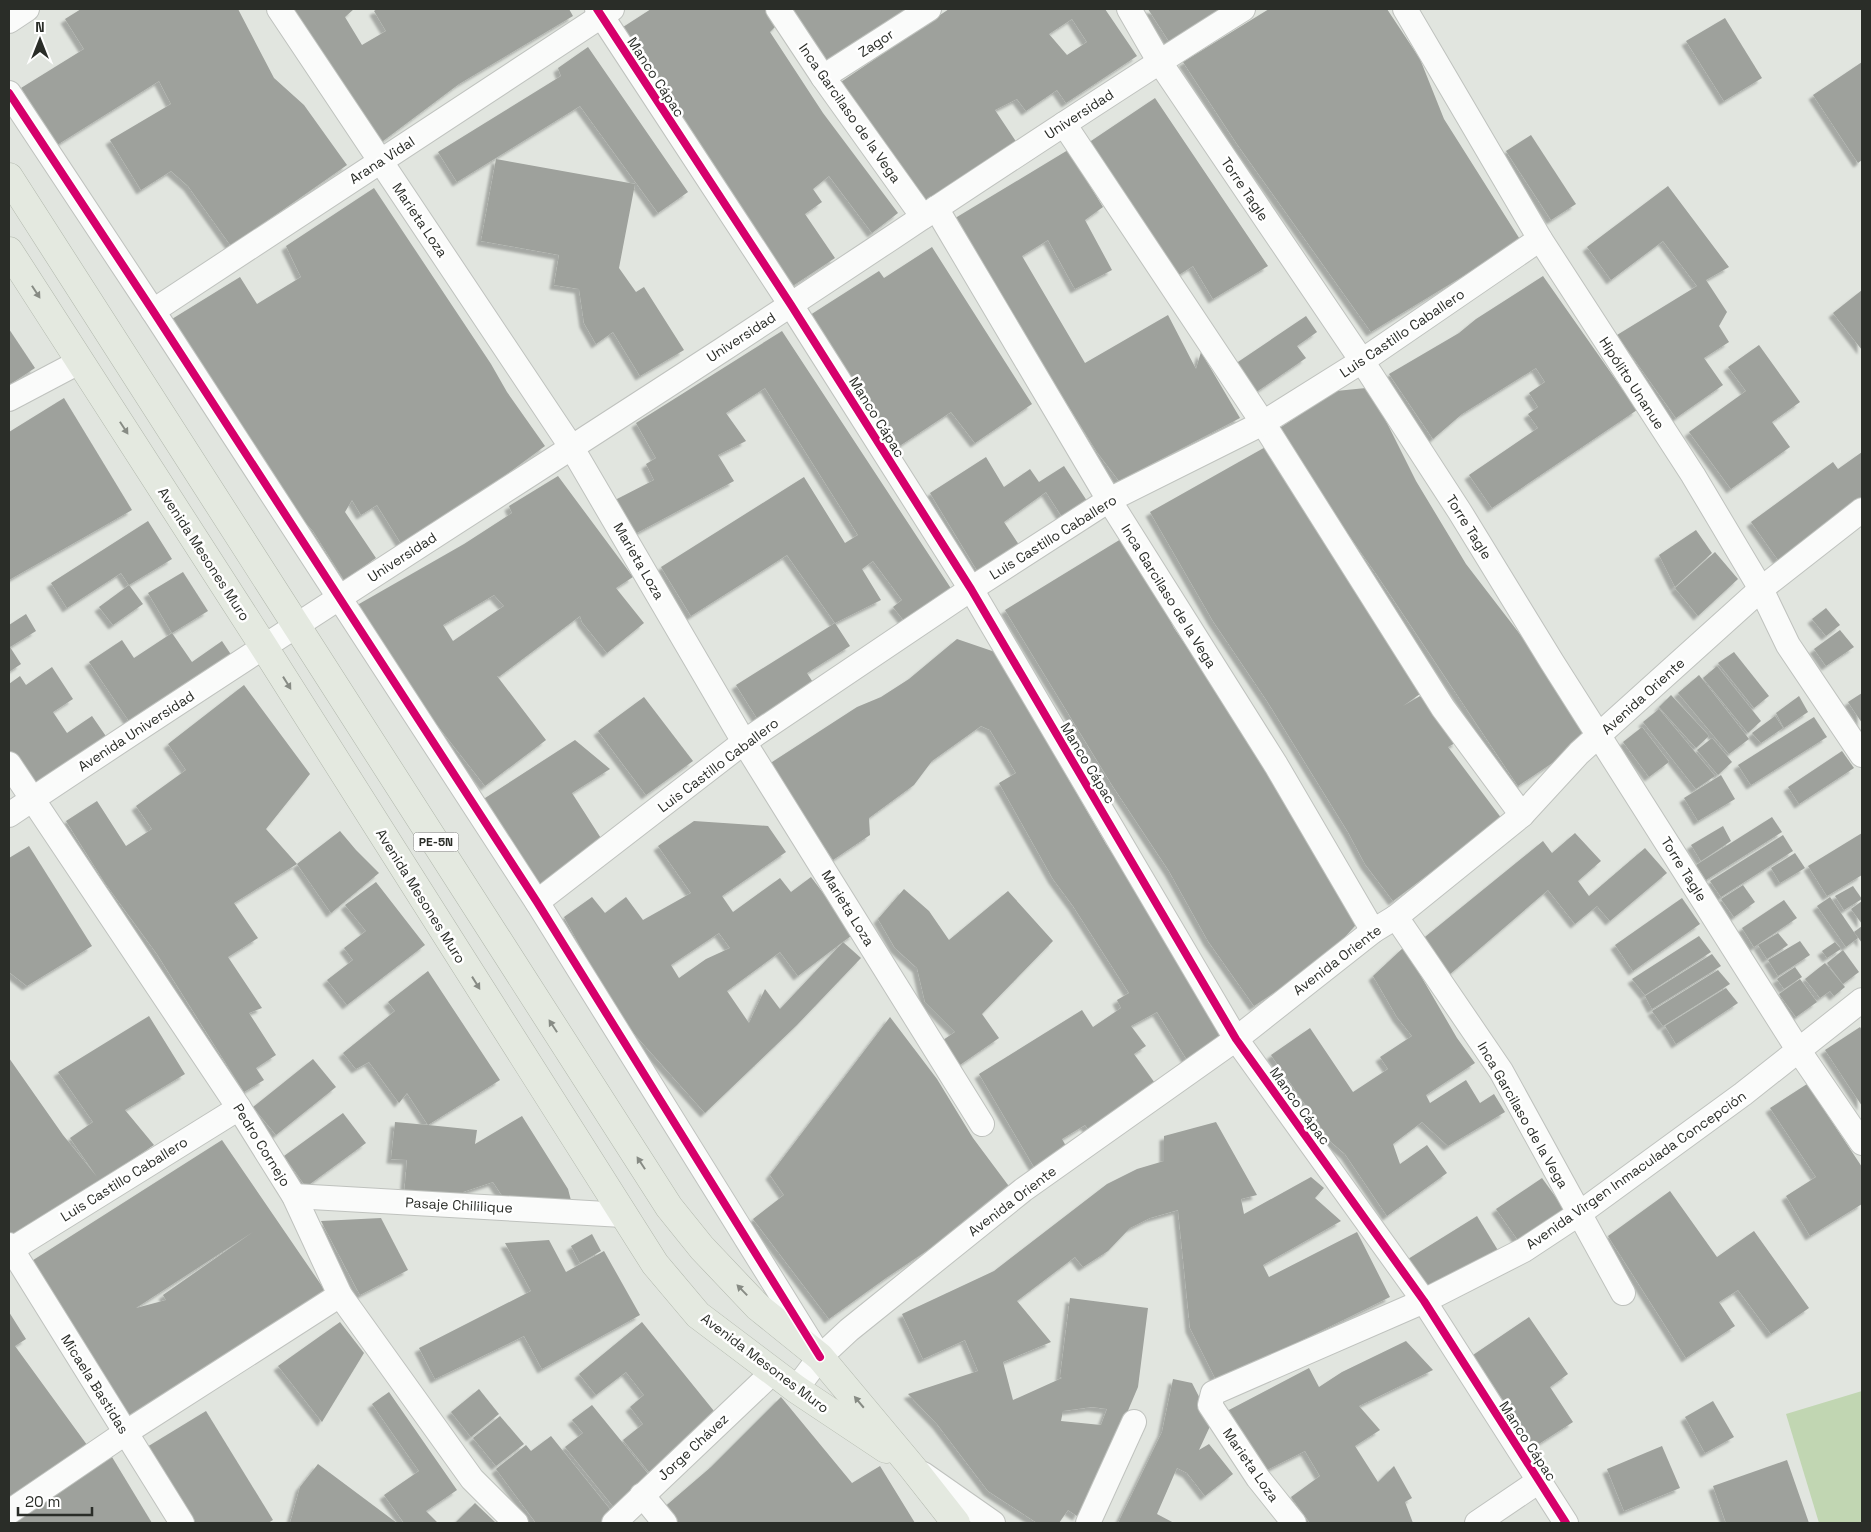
<svg xmlns="http://www.w3.org/2000/svg" width="1871" height="1532" font-family="'Space Grotesk',sans-serif">
	<style>
		.green { fill: #c1d6b2 }
		.building { fill: #9ea19c; fill-rule: evenodd; filter: url(#shadow) }
		.lines { fill: none; stroke-linecap: round; stroke-linejoin: round }
		.street-casing { stroke: #bfc2be; stroke-width: 26 }
		.highway-casing { stroke: #b1b7ac; stroke-width: 29 }
		.street { stroke: #fafbfa; stroke-width: 24 }
		.highway { stroke: #e4e9e0; stroke-width: 28 }
		.cycleway-casing { stroke: #fff; stroke-width: 11 }
		.cycleway { stroke: #d6006c; stroke-width: 8 }
		.oneway { fill: #878b84 }
		.labels { text-anchor: middle; dominant-baseline: central; stroke-width: 5; stroke-linejoin: round; paint-order: stroke }
		.shield { fill: #fff; stroke: #6a6c68; stroke-width: 1 }
		.shield-label { font-size: 12px; font-weight: bold; fill: #2a2d28 }
		.street-label { font-size: 14px; fill: #2a2d28; stroke: #fff }
	</style>
	<defs>
		<filter id="shadow"><feDropShadow dx="-4.5" dy="4.5" stdDeviation="1" flood-color="#0004"/></filter>
	</defs>
	<rect width="100%" height="100%" fill="#e1e5df"/>
	<path class="green" d="M1862 1391V1523H1819L1786 1414Z"/>
	<g class="building">
		<path d="M81 9H238L274 78 304 105 347 165 231 246 188 186 171 171 141 190 110 140 171 104 159 81 57 145 21 88 84 49 65 19Z"/>
		<path d="M289 9H354L345 17 362 45 386 31 374 11 377 9H569L573 16 459 84 379 144Z"/>
		<path d="M651 9H768L778 24 770 32 823 113 898 213 872 233 829 176 813 189 822 202 805 214 835 258 788 289 620 29Z"/>
		<path d="M784 9H913L825 71Z"/>
		<path d="M949 9H1105L1137 56 1066 103 1057 90 1026 111 1017 99 995 110 1017 143 919 208 835 86ZM1072 19 1087 42 1067 55 1049 34Z"/>
		<path d="M1148 9H1225L1170 43Z"/>
		<path d="M1269 9H1387L1420 59 1444 119 1521 241 1371 332 1237 144 1183 62Z"/>
		<path d="M1725 18 1762 78 1724 101 1686 41Z"/>
		<path d="M588 47 688 192 658 213 580 106 457 182 438 152 561 76 558 68Z"/>
		<path d="M1862 62V160L1858 163 1813 95Z"/>
		<path d="M1155 98 1268 266 1213 299 1193 266 1174 278 1088 143Z"/>
		<path d="M1531 135 1576 204 1551 220 1506 151Z"/>
		<path d="M1068 150 1103 207 1085 220 1112 270 1075 289 1048 240 1022 256 1085 363 1168 315 1196 369 1201 352 1240 418 1119 481 1097 452 952 220Z"/>
		<path d="M496 159 635 184 619 268 636 292 644 287 684 350 640 376 613 332 596 344 584 323 579 289 554 285 559 255 481 241Z"/>
		<path d="M1668 186 1729 267 1706 280 1727 312 1719 326 1729 342 1704 358 1723 385 1676 418 1617 335 1697 286 1663 241 1611 280 1587 247Z"/>
		<path d="M374 188 491 364 507 392 545 446 480 494 402 545 377 505 361 515 352 500 345 512 376 558 344 580 313 531 287 502 172 319 240 277 257 304 301 277 286 246Z"/>
		<path d="M932 247 1032 404 975 443 951 412 895 449 807 317 879 271 884 278Z"/>
		<path d="M1543 276 1637 410 1492 508 1469 475 1538 428 1528 414 1538 407 1529 393 1545 382 1536 368 1462 414 1433 439 1389 374 1459 333 1476 319Z"/>
		<path d="M1862 290V350L1833 313Z"/>
		<path d="M1306 316 1317 332 1297 346 1306 358 1252 395 1232 366Z"/>
		<path d="M9 329 35 368 9 385Z"/>
		<path d="M782 331 954 593 909 627 893 607 902 600 873 561 862 569 881 600 835 623 787 555 691 616 661 567 804 477 845 543 858 535 765 388 726 413 746 441 718 455 734 481 633 535 615 500 654 480 646 464 656 458 636 423Z"/>
		<path d="M1759 345 1800 402 1772 422 1790 447 1731 489 1689 432 1746 391 1728 367Z"/>
		<path d="M1366 388 1379 407 1416 481 1466 564 1529 646 1591 737 1518 786 1377 575 1275 431 1336 391Z"/>
		<path d="M64 398 132 510 9 580V432Z"/>
		<path d="M1269 445 1371 609 1381 632 1420 694 1403 706 1420 696 1441 717 1457 742 1448 747 1502 819 1393 901 1365 864 1348 832 1267 701 1213 621 1150 512Z"/>
		<path d="M1862 452V499L1778 560 1751 522 1833 462 1838 469Z"/>
		<path d="M986 457 1004 487 1030 469 1039 482 1064 466 1091 507 1066 523 1046 492 1004 522 1023 551 981 577 930 493Z"/>
		<path d="M558 476 633 577 616 588 644 623 607 653 582 622 580 616 500 676H497L546 740 485 786 401 679 352 608 464 544 512 513 509 506ZM494 595 504 606 453 641 443 625Z"/>
		<path d="M148 521 172 559 129 585 121 573 67 608 51 583Z"/>
		<path d="M1696 530 1712 553 1675 587 1659 555Z"/>
		<path d="M1121 539 1155 591 1174 628 1206 675 1362 918 1327 957 1254 1006 1208 941 1169 871 1112 785 1005 610Z"/>
		<path d="M1715 552 1738 579 1698 616 1675 588Z"/>
		<path d="M183 572 208 611 172 633 148 593Z"/>
		<path d="M129 585 143 604 113 625 99 607Z"/>
		<path d="M1826 608 1840 625 1826 636 1812 619Z"/>
		<path d="M26 614 36 631 10 647 21 664 9 672V625Z"/>
		<path d="M835 623 850 646 807 673 816 687 760 723 736 685Z"/>
		<path d="M1840 630 1854 647 1826 666 1814 649Z"/>
		<path d="M172 633 192 662 222 641 236 662 135 730 89 662 122 640 134 658Z"/>
		<path d="M957 639 995 652 1106 844 1163 931 1228 1038 1189 1063 1157 1012 1131 1026 1146 1046 1134 1054 1157 1086 1088 1129 1085 1125 1062 1139 1070 1153 1037 1172 979 1074 1082 1010 1093 1027 1121 1008 1117 1000 1129 993 1073 906 1053 879 999 783 1016 773 990 730 981 726 932 761 914 785 869 818 870 835 833 860 769 764 857 707 881 697 909 679Z"/>
		<path d="M1734 652 1769 696 1754 708 1718 663Z"/>
		<path d="M1717 666 1761 721 1748 733 1703 678Z"/>
		<path d="M52 667 73 699 53 712 67 733 92 716 110 742 34 793 9 757V684L20 676 26 685Z"/>
		<path d="M1699 675 1749 739 1729 754 1678 693Z"/>
		<path d="M244 685 310 774 266 829 297 864 234 903 258 938 228 957 262 1008 249 1013 276 1055 256 1068 264 1080 244 1092 157 954 105 883 66 821 97 801 126 846 152 829 136 806 186 770 168 744Z"/>
		<path d="M1862 693V723L1848 702Z"/>
		<path d="M1671 695 1709 736 1696 748 1659 707Z"/>
		<path d="M1799 696 1808 712 1784 728 1776 713Z"/>
		<path d="M644 697 693 761 646 795 598 731Z"/>
		<path d="M1659 709 1715 776 1696 789 1643 722Z"/>
		<path d="M1775 716 1783 728 1761 743 1752 733Z"/>
		<path d="M1814 717 1827 737 1751 785 1738 765Z"/>
		<path d="M1642 727 1669 762 1649 777 1623 742Z"/>
		<path d="M1712 738 1732 762 1718 775 1697 750Z"/>
		<path d="M575 740 610 769 572 793 606 846 540 889 482 800Z"/>
		<path d="M1842 751 1854 768 1799 804 1788 787Z"/>
		<path d="M1721 775 1735 799 1698 821 1684 798Z"/>
		<path d="M1772 817 1782 832 1706 880 1696 865Z"/>
		<path d="M694 821 768 826 786 852 722 896 733 912 780 878 791 892 811 877 854 934 844 941 798 976 780 952 727 991 749 1023 765 989 780 1009 843 942 861 958 797 1025 705 1113 619 1017 564 917 592 897 605 913 626 897 643 920 691 893 658 846ZM719 933 730 948 706 959 679 978 671 965Z"/>
		<path d="M1723 826 1731 841 1701 861 1691 845Z"/>
		<path d="M340 831 356 850 379 873 331 913 297 864Z"/>
		<path d="M1575 833 1601 861 1578 881 1589 896 1645 848 1667 873 1610 921 1597 906 1575 924 1548 890 1449 975 1420 941 1543 841 1552 853Z"/>
		<path d="M1862 833V875L1827 896 1808 866Z"/>
		<path d="M1783 835 1793 851 1721 897 1710 881Z"/>
		<path d="M29 846 92 946 27 986 9 972V858Z"/>
		<path d="M1795 853 1805 868 1780 883 1771 868Z"/>
		<path d="M376 882 425 945 347 1005 327 980 353 960 344 948 366 931 345 905Z"/>
		<path d="M1743 885 1755 902 1734 917 1721 899Z"/>
		<path d="M1853 886 1862 899 1844 910 1835 896Z"/>
		<path d="M904 889 929 911 949 940 1008 891 1053 941 982 1014 999 1038 957 1067 940 1042 955 1032 925 1002 917 968 895 948 878 919Z"/>
		<path d="M1830 897 1858 938 1846 947 1817 906Z"/>
		<path d="M1682 898 1700 924 1633 971 1615 945Z"/>
		<path d="M1784 900 1797 918 1754 947 1742 928Z"/>
		<path d="M1862 901V924L1851 909Z"/>
		<path d="M1862 926V943L1854 932Z"/>
		<path d="M1778 933 1788 945 1767 959 1758 945Z"/>
		<path d="M1699 936 1711 952 1645 995 1632 979Z"/>
		<path d="M1800 941 1810 955 1778 976 1768 960Z"/>
		<path d="M1835 942 1841 949 1827 958 1822 951Z"/>
		<path d="M1404 947 1457 1038 1475 1063 1426 1095 1430 1103 1466 1080 1480 1103 1494 1094 1505 1112 1448 1146 1422 1122 1393 1144 1400 1164 1427 1145 1447 1173 1387 1216 1345 1154 1331 1142 1271 1055 1310 1028 1353 1092 1388 1069 1380 1057 1412 1036 1397 1017 1373 976Z"/>
		<path d="M1843 950 1859 972 1843 984 1827 963Z"/>
		<path d="M1712 954 1721 966 1652 1009 1645 996Z"/>
		<path d="M1825 963 1845 987 1834 996 1830 991 1820 998 1805 979Z"/>
		<path d="M1795 967 1802 977 1784 989 1777 979Z"/>
		<path d="M1718 970 1730 984 1663 1026 1652 1011Z"/>
		<path d="M428 971 500 1080 428 1125 477 1130 475 1144 522 1116 568 1189 573 1208 507 1203 493 1182 463 1192 462 1200 404 1195 407 1160 391 1159 395 1122 428 1125 407 1093 399 1103 369 1062 356 1069 343 1053 395 1011 388 1002Z"/>
		<path d="M1800 979 1817 1002 1796 1017 1779 994Z"/>
		<path d="M1726 988 1738 1003 1676 1044 1665 1026Z"/>
		<path d="M149 1016 185 1074 125 1110 154 1145 9 1241V1058L63 1135 97 1177 70 1138 93 1122 58 1072Z"/>
		<path d="M890 1017 937 1079 973 1138 1011 1189 955 1232 886 1278 829 1319 753 1219 784 1195 770 1175Z"/>
		<path d="M1860 1027 1862 1030V1106L1825 1050Z"/>
		<path d="M313 1059 336 1087 276 1135 253 1107Z"/>
		<path d="M1807 1084 1862 1167V1204L1810 1236 1786 1196 1816 1177 1770 1108Z"/>
		<path d="M343 1113 366 1143 306 1187 284 1156Z"/>
		<path d="M1216 1122 1257 1195 1241 1199 1244 1214 1311 1177 1324 1188 1315 1198 1341 1221 1263 1265 1269 1277 1357 1232 1390 1297 1217 1382 1190 1328 1178 1210 1150 1218 1130 1228 1108 1251 1083 1267 1075 1257 1017 1301 1051 1342 1003 1362 1013 1400 1062 1378 1060 1377 1070 1298 1148 1308 1138 1387 1095 1488 1077 1516 1068 1510 1059 1523H1037L988 1491 937 1424 908 1394 978 1371 965 1340 923 1359 902 1314 994 1271 1107 1184 1137 1169 1164 1161V1136ZM1092 1407 1107 1409 1101 1425 1061 1421 1063 1411Z"/>
		<path d="M222 1140 326 1292 127 1420 27 1264ZM253 1232 163 1295 166 1300 136 1308Z"/>
		<path d="M1542 1178 1568 1214 1522 1246 1496 1209Z"/>
		<path d="M1670 1191 1717 1257 1754 1231 1809 1308 1771 1334 1738 1290 1719 1302 1735 1326 1686 1358 1608 1236Z"/>
		<path d="M1477 1216 1499 1252 1431 1294 1408 1259Z"/>
		<path d="M381 1218 408 1270 360 1295 321 1221Z"/>
		<path d="M592 1234 601 1251 580 1263 571 1246Z"/>
		<path d="M549 1240 566 1272 604 1251 640 1315 542 1369 524 1336 435 1379 419 1348 531 1291 505 1243Z"/>
		<path d="M9 1312 26 1339 15 1346 90 1449 9 1507Z"/>
		<path d="M1529 1317 1568 1374 1550 1387 1573 1422 1534 1447 1473 1355Z"/>
		<path d="M340 1322 364 1353 322 1422 278 1366Z"/>
		<path d="M642 1322 718 1416 649 1472 623 1440 643 1424 630 1407 644 1395 626 1372 596 1395 579 1374Z"/>
		<path d="M1406 1341 1433 1370 1359 1406 1380 1430 1355 1446 1378 1482 1394 1466 1412 1498 1405 1502 1413 1523H1310L1291 1497 1320 1476 1305 1451 1259 1474 1227 1411 1309 1368 1319 1387 1342 1372Z"/>
		<path d="M1173 1379 1192 1383 1212 1422 1199 1450 1209 1444 1233 1474 1205 1496 1187 1473 1177 1468 1157 1514 1174 1523H1118L1162 1432Z"/>
		<path d="M479 1389 499 1414 471 1437 451 1412Z"/>
		<path d="M389 1392 457 1490 426 1511 438 1523H404L384 1495 419 1471 372 1404Z"/>
		<path d="M781 1397 852 1483 880 1466 915 1523H673L661 1510 711 1467Z"/>
		<path d="M1713 1401 1734 1437 1705 1453 1685 1417Z"/>
		<path d="M592 1405 653 1480 616 1510 565 1447 583 1433 572 1420Z"/>
		<path d="M206 1411 273 1520 268 1523H189L142 1450Z"/>
		<path d="M500 1416 524 1444 496 1466 473 1438Z"/>
		<path d="M551 1436 613 1513 599 1523H536L496 1469 526 1445 531 1451Z"/>
		<path d="M1662 1446 1680 1488 1624 1511 1607 1469Z"/>
		<path d="M112 1457 152 1523H9V1518Z"/>
		<path d="M1787 1460 1809 1523H1726L1713 1486Z"/>
		<path d="M318 1464 397 1523H290L300 1487Z"/>
		<path d="M475 1503 496 1523H455Z"/>
	</g>
	<g class="lines">
		<g class="street-casing">
			<g id="street">
				<path d="M279 9 572 448 744 742 982 1124"/>
				<path d="M597 9 791 305 971 589 1236 1039 1424 1301 1566 1523"/>
				<path d="M778 9 823 77 923 217"/>
				<path d="M1129 9 1159 61 1362 361 1460 512 1552 662 1799 1051 1862 1143"/>
				<path d="M1405 9 1540 239 1693 475 1761 589 1788 645 1862 755"/>
				<path d="M9 21 27 9"/>
				<path d="M823 77 929 9"/>
				<path d="M9 93 153 311 537 902 815 1349"/>
				<path d="M1064 124 1263 423 1443 708 1522 815"/>
				<path d="M936 208 1109 500 1276 765 1373 931"/>
				<path d="M153 311 612 9"/>
				<path d="M9 399 81 361"/>
				<path d="M9 764 239 1108 294 1196 340 1295 472 1479 516 1523"/>
				<path d="M9 815C244 657 484 505 722 350 896 236 1067 119 1243 9"/>
				<path d="M537 902 744 742 971 589 1109 500 1263 423 1362 361 1540 239"/>
				<path d="M1396 917 1501 1071 1623 1293"/>
				<path d="M294 1196 623 1215"/>
				<path d="M9 1245 182 1523"/>
				<path d="M9 1251 239 1108"/>
				<path d="M796 1389 820 1357 849 1330 1023 1190 1236 1039 1373 931 1396 917 1522 815 1579 753 1761 589 1862 510"/>
				<path d="M923 1474 993 1523"/>
				<path d="M642 1495 665 1523"/>
				<path d="M9 1512 125 1433 340 1295"/>
				<path d="M614 1523 774 1371"/>
				<path d="M1088 1523 1134 1422"/>
				<path d="M1294 1523 1258 1478 1210 1405 1213 1393 1424 1301 1524 1250 1580 1213 1743 1094 1862 1000"/>
				<path d="M1477 1523 1539 1481"/>
			</g>
		</g>
		<g class="highway-casing">
			<g id="highway">
				<path d="M9 177 669 1207 702 1248 758 1307 820 1357 912 1467 956 1523"/>
				<path d="M9 251 264 647 655 1264 698 1315 796 1389 886 1449"/>
			</g>
		</g>
		<use href="#street" class="street"/>
		<use href="#highway" class="highway"/>
		<g class="cycleway-casing">
			<g id="cycleway">
				<path d="M597 9 791 305 971 589 1236 1039 1424 1301 1566 1523"/>
				<path d="M9 93 153 311 537 902 820 1357"/>
			</g>
		</g>
		<use href="#cycleway" class="cycleway"/>
	</g>
	<defs><path id="oneway-solid" d="M-6-.8H1V-3.2L6.5 0L1 3.2V.8H-6Z" transform="scale(1.25)"/></defs>
	<g class="oneway">
		<use href="#oneway-solid" transform="translate(36 292) rotate(57)"/>
		<use href="#oneway-solid" transform="translate(124 428) rotate(57)"/>
		<use href="#oneway-solid" transform="translate(287 683) rotate(58)"/>
		<use href="#oneway-solid" transform="translate(476 983) rotate(58)"/>
		<use href="#oneway-solid" transform="translate(553 1026) rotate(-123)"/>
		<use href="#oneway-solid" transform="translate(641 1163) rotate(-123)"/>
		<use href="#oneway-solid" transform="translate(742 1290) rotate(-134)"/>
		<use href="#oneway-solid" transform="translate(859 1402) rotate(-130)"/>
	</g>
	<g class="labels">
		<rect class="shield" x="413.5" y="832.5" width="45" height="19" rx="4"/>
		<g class="shield-label">
			<text x="436" y="842">PE-5N</text>
		</g>
		<g class="street-label">
			<text transform="translate(876 43) rotate(-33)">Zagor</text>
			<text transform="translate(656 77) rotate(57)">Manco Cápac</text>
			<text transform="translate(850 113) rotate(55)">Inca Garcilaso de la Vega</text>
			<text transform="translate(1079 114) rotate(-33)">Universidad</text>
			<text transform="translate(382 160) rotate(-33)">Arana Vidal</text>
			<text transform="translate(1245 189) rotate(56)">Torre Tagle</text>
			<text transform="translate(420 220) rotate(56)">Marieta Loza</text>
			<text transform="translate(1402 333) rotate(-34)">Luis Castillo Caballero</text>
			<text transform="translate(741 337) rotate(-33)">Universidad</text>
			<text transform="translate(1632 383) rotate(57)">Hipólito Unanue</text>
			<text transform="translate(877 417) rotate(58)">Manco Cápac</text>
			<text transform="translate(1469 527) rotate(58)">Torre Tagle</text>
			<text transform="translate(1053 537) rotate(-32)">Luis Castillo Caballero</text>
			<text transform="translate(204 554) rotate(57)">Avenida Mesones Muro</text>
			<text transform="translate(402 557) rotate(-33)">Universidad</text>
			<text transform="translate(639 561) rotate(60)">Marieta Loza</text>
			<text transform="translate(1169 596) rotate(58)">Inca Garcilaso de la Vega</text>
			<text transform="translate(1643 696) rotate(-42)">Avenida Oriente</text>
			<text transform="translate(136 731) rotate(-33)">Avenida Universidad</text>
			<text transform="translate(1088 763) rotate(59)">Manco Cápac</text>
			<text transform="translate(718 765) rotate(-37)">Luis Castillo Caballero</text>
			<text transform="translate(1684 869) rotate(58)">Torre Tagle</text>
			<text transform="translate(421 896) rotate(58)">Avenida Mesones Muro</text>
			<text transform="translate(848 908) rotate(58)">Marieta Loza</text>
			<text transform="translate(1337 960) rotate(-37)">Avenida Oriente</text>
			<text transform="translate(1300 1106) rotate(54)">Manco Cápac</text>
			<text transform="translate(1523 1115) rotate(60)">Inca Garcilaso de la Vega</text>
			<text transform="translate(262 1145) rotate(58)">Pedro Cornejo</text>
			<text transform="translate(1636 1170) rotate(-35)">Avenida Virgen Inmaculada Concepción</text>
			<text transform="translate(124 1179) rotate(-32)">Luis Castillo Caballero</text>
			<text transform="translate(1012 1201) rotate(-37)">Avenida Oriente</text>
			<text transform="translate(459 1205) rotate(3)">Pasaje Chililique</text>
			<text transform="translate(765 1363) rotate(37)">Avenida Mesones Muro</text>
			<text transform="translate(95 1384) rotate(58)">Micaela Bastidas</text>
			<text transform="translate(1528 1441) rotate(57)">Manco Cápac</text>
			<text transform="translate(693 1447) rotate(-43)">Jorge Chávez</text>
			<text transform="translate(1251 1465) rotate(55)">Marieta Loza</text>
		</g>
	</g>
	<rect width="1871" height="1532" fill="none" stroke="#2a2d28" stroke-width="20"/>
	<g transform="translate(40 40)" stroke="#ffffff" stroke-width="4" paint-order="stroke">
	<path d="M0-4L9 19L0 12L-9 19Z" fill="#2a2d28"/>
	<text y="-8" font-size="14" font-weight="bold" text-anchor="middle" fill="#2a2d28">N</text>
	</g>
	<path d="M18 1507v8h74v-8" fill="none" stroke="#2a2d28" stroke-width="2.5"/>
	<text x="25" y="1507" font-size="15" fill="#2a2d28" stroke="#ffffff" stroke-width="4" paint-order="stroke">20 m</text>
</svg>
